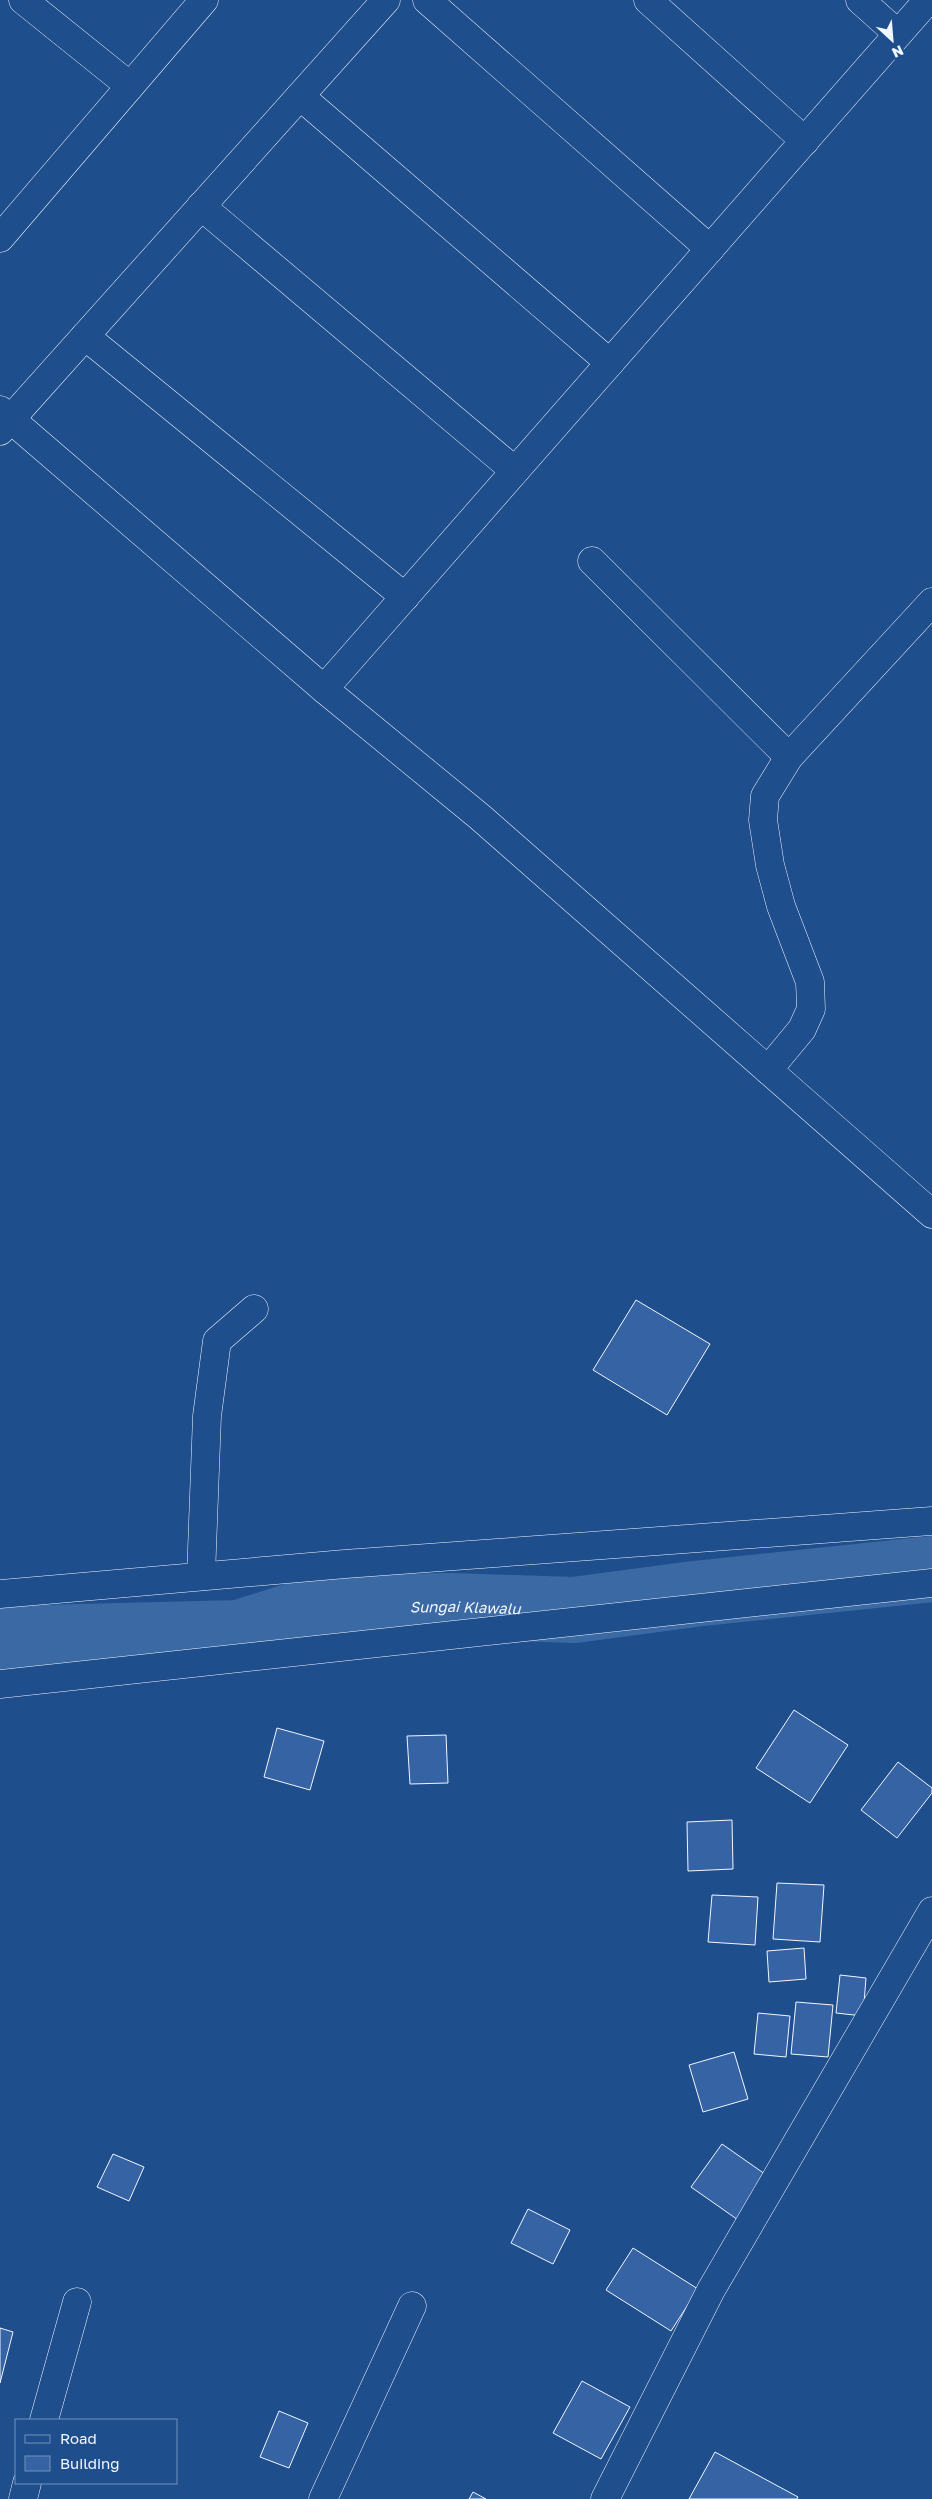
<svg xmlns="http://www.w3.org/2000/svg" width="932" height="2499" font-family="'Golos Text',sans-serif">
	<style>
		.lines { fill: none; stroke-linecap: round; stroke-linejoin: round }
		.river { stroke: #3b69a3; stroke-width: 66 }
		.building { fill: #3563a3; stroke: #f2f6ff }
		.street-casing { stroke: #f2f6ff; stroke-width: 29 }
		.street { stroke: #1f4e8c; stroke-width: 28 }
		.labels { text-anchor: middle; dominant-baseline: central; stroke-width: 4; stroke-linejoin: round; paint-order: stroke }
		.water-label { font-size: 15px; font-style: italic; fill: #f2f6ff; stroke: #1f4e8c }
	</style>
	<rect width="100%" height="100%" fill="#1f4e8c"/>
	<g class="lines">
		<path class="river" id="s1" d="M0 1639 239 1633 318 1608 451 1606 574 1610 694 1594 932 1569"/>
	</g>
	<g class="building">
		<path d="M636 1300 710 1344 667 1415 593 1370Z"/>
		<path d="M794 1710 848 1745 810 1803 756 1768Z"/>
		<path d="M277 1728 324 1741 310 1790 264 1777Z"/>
		<path d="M446 1735 448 1783 410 1784 407 1736Z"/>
		<path d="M898 1762 932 1788V1793L897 1838 861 1810Z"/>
		<path d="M732 1820 733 1869 688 1871 687 1822Z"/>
		<path d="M777 1883 824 1885 820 1942 773 1939Z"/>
		<path d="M712 1895 758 1897 755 1945 708 1942Z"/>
		<path d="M804 1948 806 1979 769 1982 767 1951Z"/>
		<path d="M840 1975 866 1978 863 2016 836 2013Z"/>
		<path d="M796 2002 833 2005 828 2057 791 2054Z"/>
		<path d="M758 2013 790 2016 786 2057 754 2054Z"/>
		<path d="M734 2052 748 2099 703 2112 689 2065Z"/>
		<path d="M722 2144 772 2179 741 2222 691 2187Z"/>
		<path d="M113 2154 144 2167 129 2201 97 2187Z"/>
		<path d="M528 2209 570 2230 553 2264 511 2243Z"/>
		<path d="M633 2248 698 2289 671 2331 606 2290Z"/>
		<path d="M0 2328 13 2332 0 2383Z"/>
		<path d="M582 2381 630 2407 601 2459 553 2433Z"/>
		<path d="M279 2411 308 2423 289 2468 260 2457Z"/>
		<path d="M715 2452 798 2497 797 2499H689Z"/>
		<path d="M473 2492 486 2499H469Z"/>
	</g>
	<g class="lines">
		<g class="street-casing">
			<g id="street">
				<path d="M23 0 130 86"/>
				<path d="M427 0 710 249"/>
				<path d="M648 0 805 141"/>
				<path d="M860 0 898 34"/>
				<path d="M300 96 610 363"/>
				<path d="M201 206 515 471"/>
				<path d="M0 238 204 0"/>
				<path d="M85 336 405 597"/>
				<path d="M0 410 324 689 480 817 932 1214"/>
				<path d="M0 431 386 0"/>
				<path d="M592 561 789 757"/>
				<path d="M324 689 928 0"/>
				<path d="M768 1070 802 1029 811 1009 810 982 781 906 770 865 763 820 765 796 789 757 932 602"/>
				<path d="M201 1576 207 1416 217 1341 254 1309"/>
				<path d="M0 1594 345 1564 932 1521"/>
				<path d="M0 1684 932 1583"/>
				<path d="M44 2420 77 2302"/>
				<path d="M23 2499 27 2483"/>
				<path d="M323 2499 412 2306"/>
				<path d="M605 2499 711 2290 932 1911"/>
			</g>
		</g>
		<use href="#street" class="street"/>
	</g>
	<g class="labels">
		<g class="water-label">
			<text stroke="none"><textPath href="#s1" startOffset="469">Sungai Klawalu</textPath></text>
		</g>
	</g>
	<rect x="15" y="2419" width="162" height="65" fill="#1f4e8c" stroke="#7391ba"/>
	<rect x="25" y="2435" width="25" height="8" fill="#1f4e8c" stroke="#7391ba"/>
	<text x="60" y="2444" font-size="15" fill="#f2f6ff">Road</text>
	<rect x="25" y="2456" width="25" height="15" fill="#3563a3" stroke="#7391ba"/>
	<text x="60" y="2469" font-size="15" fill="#f2f6ff">Building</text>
	<g transform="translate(892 40) rotate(154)" stroke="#1f4e8c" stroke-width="4" paint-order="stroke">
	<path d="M0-4L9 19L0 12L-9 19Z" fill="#f2f6ff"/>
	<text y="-8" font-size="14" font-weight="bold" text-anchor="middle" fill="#f2f6ff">N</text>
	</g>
</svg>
